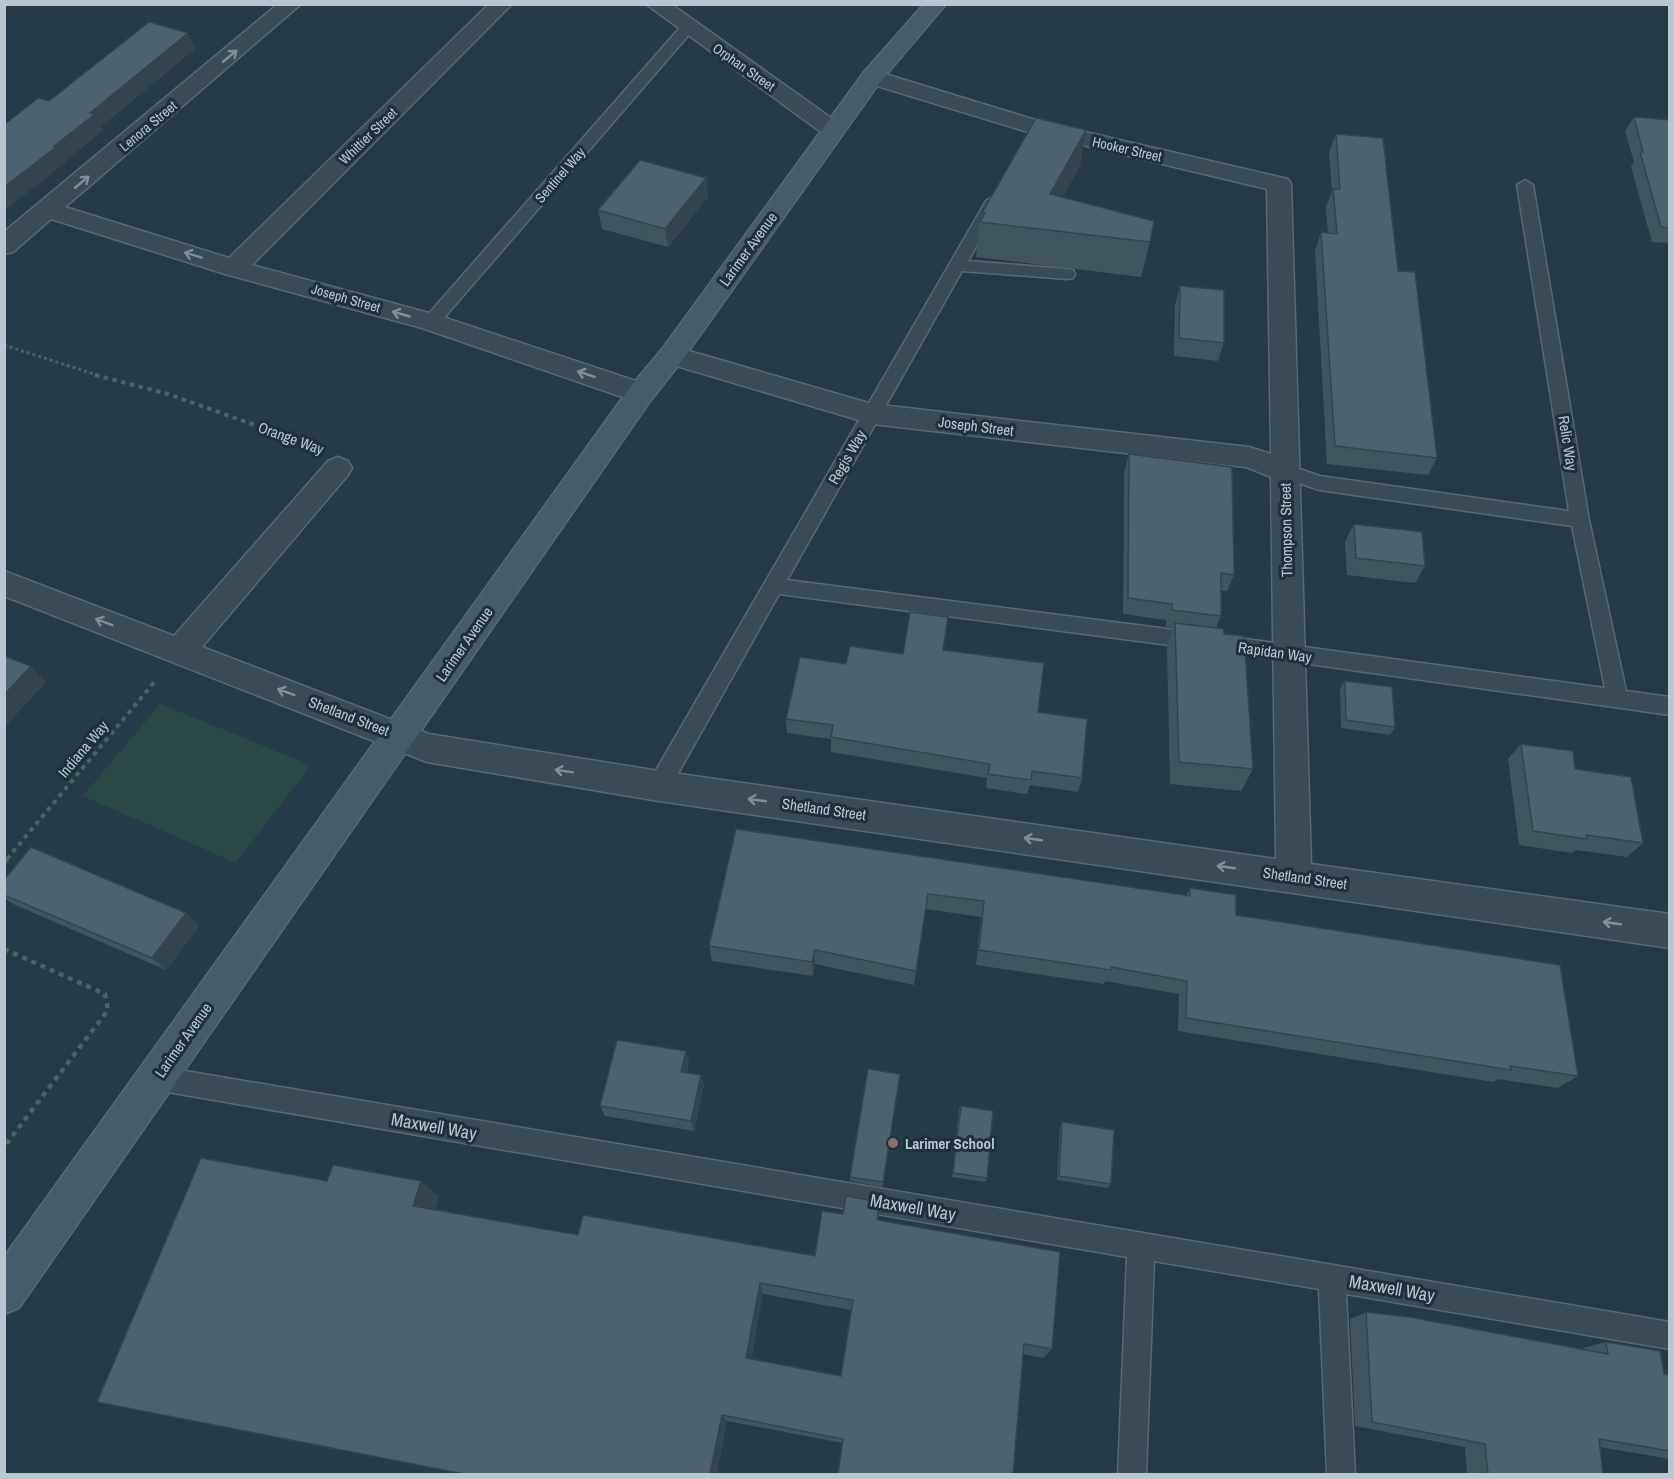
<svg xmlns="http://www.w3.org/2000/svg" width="1674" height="1479" font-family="'Archivo Narrow',sans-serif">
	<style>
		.green { fill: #274844 }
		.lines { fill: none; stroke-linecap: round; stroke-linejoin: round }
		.lane-casing { stroke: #586973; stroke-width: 3 }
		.street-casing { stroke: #586973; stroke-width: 3 }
		.secondary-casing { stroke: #586973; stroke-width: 3 }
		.path-far2 { stroke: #486562; stroke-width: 3; stroke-dasharray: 3 3; stroke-linecap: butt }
		.path-far1 { stroke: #486562; stroke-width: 4; stroke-dasharray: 4.5 4.5; stroke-linecap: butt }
		.path { stroke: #486562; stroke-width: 4.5; stroke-dasharray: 5 5; stroke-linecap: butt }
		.lane { fill: #3a4c56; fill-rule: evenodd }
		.street { fill: #3a4c56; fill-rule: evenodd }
		.secondary { fill: #475c69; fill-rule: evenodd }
		.wall { fill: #41555f; fill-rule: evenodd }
		.shaded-wall { fill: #35454e }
		.building { fill: #4c636f; stroke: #35454e; stroke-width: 1.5; fill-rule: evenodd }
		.oneway { stroke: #7f8f99 }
		.education-dot { fill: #8d6e63; stroke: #1e313c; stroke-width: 2 }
		.labels { text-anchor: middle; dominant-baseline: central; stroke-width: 6; stroke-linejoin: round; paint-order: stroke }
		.far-street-label { font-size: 14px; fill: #b8c6cf; stroke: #1e313c }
		.street-label { font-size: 15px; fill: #b8c6cf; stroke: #1e313c }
		.poi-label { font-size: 15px; font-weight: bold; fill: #b8c6cf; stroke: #1e313c; text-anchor: start }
		.near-street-label { font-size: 18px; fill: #b8c6cf; stroke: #1e313c }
	</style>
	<rect width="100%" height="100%" fill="#253b47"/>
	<path class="green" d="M160 704 311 765 236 863 83 796Z"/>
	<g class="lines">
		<g class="lane-casing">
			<g id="lane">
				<path d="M688 23 693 24 695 27 693 30 437 326H425L423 322 425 318 683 24Z"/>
				<path d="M1525 180 1533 185 1589 520 1626 691 1670 697V715L1253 656 779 594 667 793 659 795 651 793 648 786 651 779 986 201 994 196 1002 201 968 261 1067 269 1073 270 1075 274 1073 278 1067 279 962 271 787 580 1253 640 1605 688 1572 526 1319 490 1279 476 1276 471 1279 466 1285 464 1320 476 1569 511 1517 185Z"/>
				<path d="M156 1066 1670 1322V1349L1346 1294 1355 1474H1327L1319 1289 1154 1261 1146 1474H1118L1127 1257 156 1090 147 1087 144 1078 147 1069Z"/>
			</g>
		</g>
		<g class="street-casing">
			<g id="street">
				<path d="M278 4H301L65 207 229 258 489 4H512L252 265 440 316 651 386 655 393 651 400 641 403 631 400 422 328 225 274 51 219 13 252 4 254V232Z"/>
				<path d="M646 4H671L841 125 845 130 841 135 833 137 825 135Z"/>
				<path d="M872 70 1042 122 1288 179 1291 184 1311 864 1670 914V948L659 801 427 762 4 596V571L174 636 328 461 338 457 348 461 352 468 348 475 202 647 429 734 659 771 1276 859 1271 477 1246 467 872 424 663 362 659 355 663 348 672 346 872 404 1249 447 1271 454 1267 189 1028 132 864 82 861 77 864 72Z"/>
			</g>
		</g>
		<g class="secondary-casing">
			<path id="secondary" d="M924 4H946L880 82 681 362 651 400 19 1308 4 1314V1257L631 386 663 348 864 72Z"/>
		</g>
		<path class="path-far2" d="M4 345 100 376"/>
		<g class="path-far1">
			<path d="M95 375 168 394 311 445"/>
			<path d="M7 859 156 680"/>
		</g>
		<g class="path">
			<path d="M4 863 8 858"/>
			<path d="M4 949 105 994 108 1010 4 1147"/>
		</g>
		<use href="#lane" class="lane"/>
		<use href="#street" class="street"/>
		<use href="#secondary" class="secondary"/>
	</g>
	<g class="wall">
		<path d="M1634 117 1670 120V243L1652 242 1631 167 1634 162 1625 131Z"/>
		<path d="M1086 130 1080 166 1062 197 1150 242 1141 277 976 257 980 222 982 213Z"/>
		<path d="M1336 134 1398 271 1437 458 1428 475 1327 464 1315 251 1321 232 1328 233 1326 207 1332 191 1329 152Z"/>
		<path d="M706 178 708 197 668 247 602 229 598 210Z"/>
		<path d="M1180 286 1224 343 1218 361 1174 356 1175 305Z"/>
		<path d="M1129 454 1234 575 1227 591H1221V616L1216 628 1224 634 1253 769 1241 791 1170 784 1167 647 1174 628 1166 627V620L1123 614 1124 472Z"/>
		<path d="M1354 524 1425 566 1415 583 1347 575 1345 542Z"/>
		<path d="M944 650 1038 712 1082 778 1078 792 1030 785 1027 794 986 788 987 778 831 752V739L787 733 786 719 846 664 903 654Z"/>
		<path d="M1345 681 1395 727 1390 735 1341 728 1340 689Z"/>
		<path d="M1521 744 1575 769 1643 843 1627 857 1576 850 1572 853 1519 845 1508 759Z"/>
		<path d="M736 829 1186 895 1190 888 1236 915 1578 1076 1558 1088 1498 1079 1493 1082 1178 1031 1179 994 1105 981 1104 984 976 965 981 917 926 909 914 985 815 964 813 976 712 961 709 946Z"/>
		<path d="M4 880 186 913 199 926 166 970 13 904 4 898Z"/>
		<path d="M689 1062 687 1073 704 1085 694 1131 605 1116 600 1106Z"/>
		<path d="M900 1074 883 1187 850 1181V1177Z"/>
		<path d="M961 1106 987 1178 985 1182 952 1177 959 1110Z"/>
		<path d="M1062 1122 1111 1184 1107 1188 1057 1180 1060 1127Z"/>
		<path d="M327 1181 439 1196 435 1209 578 1235 815 1256 877 1220 1052 1349 1043 1358 1023 1354 843 1443 727 1421ZM763 1294 851 1310 841 1376 751 1359Z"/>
		<path d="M1366 1312 1583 1349V1348L1606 1342 1664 1374 1670 1375V1459L1600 1447 1603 1474H1467L1465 1447 1355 1426 1350 1319Z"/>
	</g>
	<g class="shaded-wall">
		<path d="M188 33 195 49 101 127 103 130 65 162V163L4 211V187L54 146 90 113Z"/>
		<path d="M1086 130 1080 166 1045 229 1050 194Z"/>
		<path d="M706 178 708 197 668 247 665 229Z"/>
		<path d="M31 666 46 682 4 728V695Z"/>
		<path d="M186 913 199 926 166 970 152 958Z"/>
		<path d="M815 950V964L813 976 812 962Z"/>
		<path d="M686 1051 689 1062 685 1082 681 1072Z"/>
		<path d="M701 1075 704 1085 694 1131 691 1121Z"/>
		<path d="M421 1181 439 1196 431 1220 413 1206Z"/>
		<path d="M760 1283 763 1294 750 1366 746 1358Z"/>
		<path d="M722 1415 727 1421 717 1474H710Z"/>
	</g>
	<g class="building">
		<path d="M149 22 188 33 90 113 95 114 54 146 56 147 4 187V125L38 98 49 101Z"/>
		<path d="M1634 117 1670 120V228L1661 227 1640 152H1643Z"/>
		<path d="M1036 118 1086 130 1050 194 1154 221 1150 242 980 222 985 213H982Z"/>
		<path d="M1336 134 1383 138 1398 271 1415 272 1437 458 1335 446 1321 232 1337 234 1333 189H1340Z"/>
		<path d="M640 160 706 178 665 229 598 210Z"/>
		<path d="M1180 286 1224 290V343L1179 338Z"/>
		<path d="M1129 454 1232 467 1234 575 1221 573V616L1172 610V604L1128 598Z"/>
		<path d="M1354 524 1422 532 1425 566 1356 558Z"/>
		<path d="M910 612 948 617 943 650 1044 663 1038 712 1087 719 1082 778 1032 771 1031 780 988 774 990 764 831 737 833 725 786 719 800 657 846 664 850 646 903 654Z"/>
		<path d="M1175 623 1224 629V634L1244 636 1253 769 1179 762Z"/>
		<path d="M4 656 31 666 4 695Z"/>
		<path d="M1345 681 1392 687 1395 727 1346 720Z"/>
		<path d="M1521 744 1573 751 1575 769 1631 777 1643 843 1586 835 1587 839 1533 831Z"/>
		<path d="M736 829 1190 896V888L1236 895V915L1560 965 1578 1076 1510 1066 1511 1070 1186 1018 1187 981 1111 967V970L979 950 984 901 928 894 916 971 815 950 812 962 709 946Z"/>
		<path d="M31 847 186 913 152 958 4 895V880Z"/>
		<path d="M617 1040 686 1051 681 1072 701 1075 691 1121 600 1106Z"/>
		<path d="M868 1069 900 1074 883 1182 850 1177Z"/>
		<path d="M961 1106 993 1111 987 1178 953 1173Z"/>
		<path d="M1062 1122 1114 1130 1111 1184 1059 1176Z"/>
		<path d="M201 1158 327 1181 333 1165 421 1181 413 1206 578 1235 583 1215 815 1256 822 1211 843 1214 846 1196 880 1202 877 1220 1060 1252 1052 1349 1024 1344 1013 1474H838L843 1439 722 1415 710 1474H464L97 1402ZM760 1283 853 1300 841 1376 746 1358Z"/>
		<path d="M1366 1312 1409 1317 1608 1354 1606 1342 1660 1351 1664 1374 1670 1375V1451L1599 1439 1603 1474H1488L1485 1444 1372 1422Z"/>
	</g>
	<defs><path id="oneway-shaft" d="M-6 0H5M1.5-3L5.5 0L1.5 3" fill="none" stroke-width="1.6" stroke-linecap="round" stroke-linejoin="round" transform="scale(1.5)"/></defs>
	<g class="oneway">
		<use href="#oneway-shaft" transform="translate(230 56) rotate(-40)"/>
		<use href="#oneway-shaft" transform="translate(82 182) rotate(-40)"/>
		<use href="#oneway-shaft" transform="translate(193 255) rotate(-163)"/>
		<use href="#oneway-shaft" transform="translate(401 314) rotate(-164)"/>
		<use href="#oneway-shaft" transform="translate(586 374) rotate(-161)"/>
		<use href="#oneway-shaft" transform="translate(104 622) rotate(-159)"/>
		<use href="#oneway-shaft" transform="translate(286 692) rotate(-159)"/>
		<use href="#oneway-shaft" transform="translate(564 771) rotate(-171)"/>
		<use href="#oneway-shaft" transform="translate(757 800) rotate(-172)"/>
		<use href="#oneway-shaft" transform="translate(1033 839) rotate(-172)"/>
		<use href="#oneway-shaft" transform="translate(1226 867) rotate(-172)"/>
		<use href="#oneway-shaft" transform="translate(1612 923) rotate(-172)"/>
	</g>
	<circle class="education-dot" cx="893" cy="1143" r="6"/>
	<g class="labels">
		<g class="far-street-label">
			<text transform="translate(744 67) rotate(35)">Orphan Street</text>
			<text transform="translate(148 126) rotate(-40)">Lenora Street</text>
			<text transform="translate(368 136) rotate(-44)">Whittier Street</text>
			<text transform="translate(1127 149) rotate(13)">Hooker Street</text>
			<text transform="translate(560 175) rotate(-49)">Sentinel Way</text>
			<text transform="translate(346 298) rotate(16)">Joseph Street</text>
		</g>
		<g class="street-label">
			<text transform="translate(748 249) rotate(-54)">Larimer Avenue</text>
			<text transform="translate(976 426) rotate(7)">Joseph Street</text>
			<text transform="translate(291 438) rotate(20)">Orange Way</text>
			<text transform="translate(1568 443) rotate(81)">Relic Way</text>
			<text transform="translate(847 457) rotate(-60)">Regis Way</text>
			<text transform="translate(1286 530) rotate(-91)">Thompson Street</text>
			<text transform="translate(464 644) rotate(-55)">Larimer Avenue</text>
			<text transform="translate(1275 652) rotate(8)">Rapidan Way</text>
			<text transform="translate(349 716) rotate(21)">Shetland Street</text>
			<text transform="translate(83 749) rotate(-50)">Indiana Way</text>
			<text transform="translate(824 809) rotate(8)">Shetland Street</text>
			<text transform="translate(1305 878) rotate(8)">Shetland Street</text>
			<text transform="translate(183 1040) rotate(-55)">Larimer Avenue</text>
		</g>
		<g class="poi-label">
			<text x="905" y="1143">Larimer School</text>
		</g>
		<g class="near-street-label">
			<text transform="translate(434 1126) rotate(10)">Maxwell Way</text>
			<text transform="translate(913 1207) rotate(10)">Maxwell Way</text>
			<text transform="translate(1392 1288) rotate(10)">Maxwell Way</text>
		</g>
	</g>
	<rect width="1674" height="1479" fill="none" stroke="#b8c6cf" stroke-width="12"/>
</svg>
